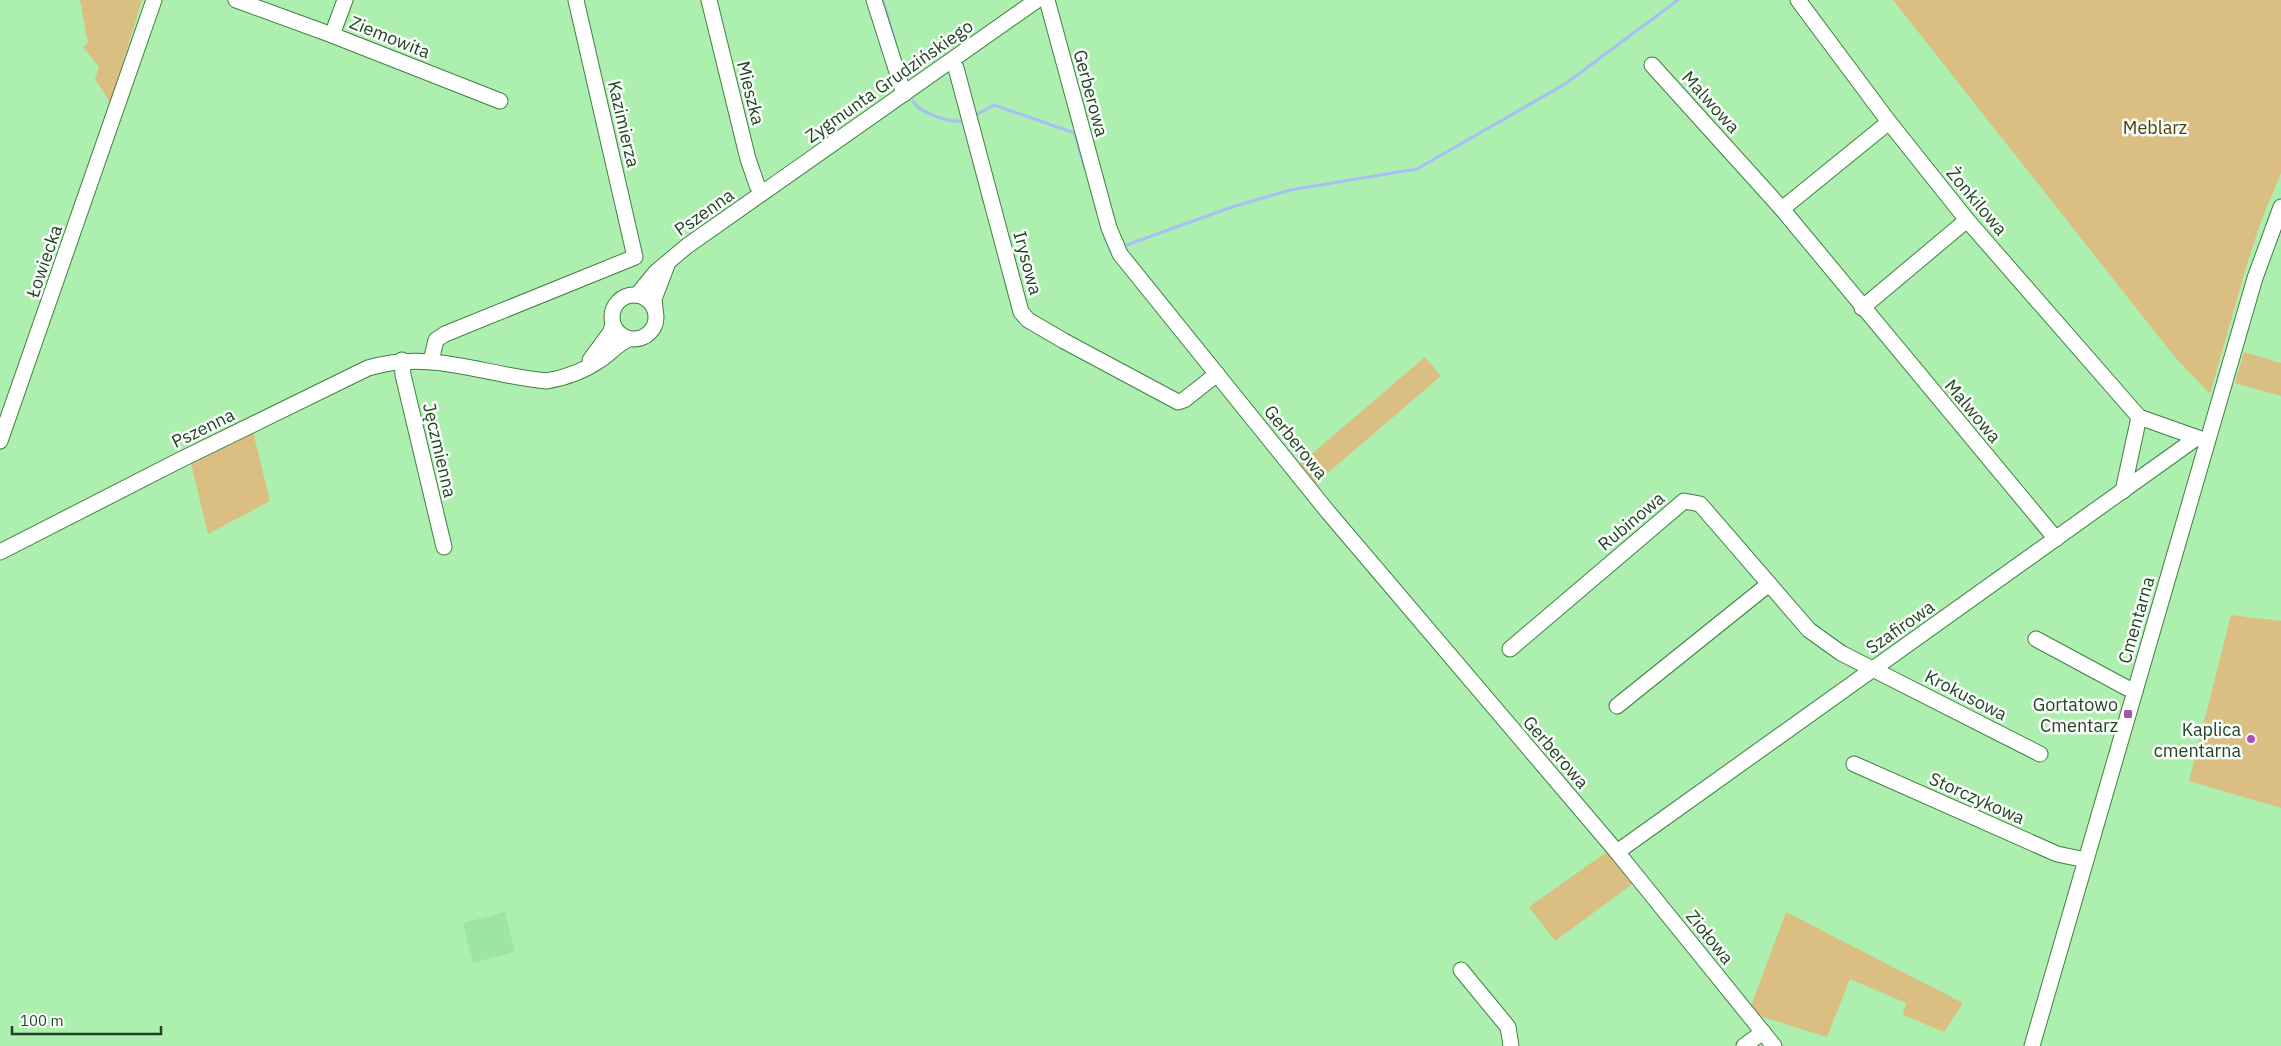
<svg xmlns="http://www.w3.org/2000/svg" width="2281" height="1046" font-family="'IBM Plex Sans',sans-serif">
	<style>
		.built { fill: #9de6a1 }
		.green { fill: #dbbe82 }
		.lines { fill: none; stroke-linecap: round; stroke-linejoin: round }
		.stream { stroke: #a7bff4; stroke-width: 3 }
		.minor-casing { stroke: #407f45; stroke-width: 17 }
		.minor { stroke: #fff; stroke-width: 15 }
		.poi-dot { fill: #b04eb5; stroke: #f8fef8; stroke-width: 2 }
		.labels { text-anchor: middle; dominant-baseline: central; stroke-width: 5; stroke-linejoin: round; paint-order: stroke }
		.street-label { font-size: 18px; fill: #254027; stroke: #f8fef8 }
		.park-label { font-size: 18px; fill: #503d10; stroke: #f8fef8 }
		.poi-label { font-size: 18px; fill: #254027; stroke: #f8fef8; text-anchor: end }
	</style>
	<rect width="100%" height="100%" fill="#adefaf"/>
	<path class="built" d="M505 912 515 952 473 963 463 923Z"/>
	<g class="green">
		<path d="M80 0H142L110 105 107 97 95 79 99 67 83 47 88 43Z"/>
		<path d="M1893 0H2281V173L2260 224 2245 271 2210 394 2174 356Z"/>
		<path d="M2244 352 2281 363V396L2235 383Z"/>
		<path d="M1425 357 1441 376 1316 483 1300 464Z"/>
		<path d="M253 432 270 501 208 534 191 463Z"/>
		<path d="M2231 615 2281 621V808L2189 781Z"/>
		<path d="M1608 851 1635 882 1555 941 1529 907Z"/>
		<path d="M1786 912 1963 1003 1944 1032 1903 1015 1906 1003 1850 979 1827 1037 1760 1016 1751 1006Z"/>
	</g>
	<g class="lines">
		<g class="stream">
			<path d="M883 0 896 45"/>
			<path d="M913 101C919 113 954 125 966 120"/>
			<path d="M976 115 994 105 1072 132 1075 134 1085 169"/>
			<path d="M1105 238 1111 250"/>
			<path d="M1121 247 1232 207 1290 190 1417 169 1565 84 1678 0"/>
		</g>
		<g class="minor-casing">
			<g id="minor">
				<path d="M236 0 332 35 500 101"/>
				<path d="M709 0 748 159 757 185 762 193"/>
				<path d="M874 0 904 94"/>
				<path d="M1047 0 1109 228 1120 254 1328 512 1617 852 1774 1046"/>
				<path d="M1798 0 1889 122 1967 220 2139 417 2123 491"/>
				<path d="M332 35 345 0"/>
				<path d="M951 61 956 68 1021 312 1028 320 1064 341 1178 402 1184 400 1217 374"/>
				<path d="M1652 65 1782 209 2056 539"/>
				<path d="M1782 209 1889 122"/>
				<circle cx="634" cy="317" r="22"/>
				<path d="M637 295 656 272 687 246 1037 0"/>
				<path d="M655 308 654 299 667 265"/>
				<path d="M1862 308 1967 220"/>
				<path d="M402 360 403 375 444 547"/>
				<path d="M590 360 610 333 613 325"/>
				<path d="M431 361 436 340 445 334 635 257 576 0"/>
				<path d="M2139 417 2204 440"/>
				<path d="M0 441 154 0"/>
				<path d="M0 552 180 460 368 368C431 349 483 375 546 381 565 378 584 371 600 360 611 353 617 344 629 339"/>
				<path d="M2036 639 2127 688 2135 690"/>
				<path d="M1510 649 1684 501 1700 504 1809 630 1841 653 2040 754"/>
				<path d="M1617 706 1769 584"/>
				<path d="M1854 764 2057 854 2086 860"/>
				<path d="M1617 852 2195 439"/>
				<path d="M1461 970 1508 1027 1511 1046"/>
				<path d="M1744 1046 1763 1032"/>
				<path d="M2032 1046 2255 278 2281 207"/>
			</g>
		</g>
		<use href="#minor" class="minor"/>
	</g>
	<g class="poi-dot">
		<rect x="2123" y="709" width="10" height="10" rx="2.5"/>
		<circle cx="2251" cy="739" r="5"/>
	</g>
	<g class="labels">
		<g class="street-label">
			<text transform="translate(390 37) rotate(22)">Ziemowita</text>
			<text transform="translate(889 81) rotate(-35)">Zygmunta Grudzińskiego</text>
			<text transform="translate(751 93) rotate(76)">Mieszka</text>
			<text transform="translate(1091 93) rotate(75)">Gerberowa</text>
			<text transform="translate(1711 102) rotate(48)">Malwowa</text>
			<text transform="translate(624 124) rotate(77)">Kazimierza</text>
			<text transform="translate(1977 201) rotate(50)">Żonkilowa</text>
			<text transform="translate(704 212) rotate(-35)">Pszenna</text>
			<text transform="translate(44 261) rotate(-71)">Łowiecka</text>
			<text transform="translate(1028 263) rotate(75)">Irysowa</text>
			<text transform="translate(1973 411) rotate(50)">Malwowa</text>
			<text transform="translate(203 428) rotate(-26)">Pszenna</text>
			<text transform="translate(1296 442) rotate(51)">Gerberowa</text>
			<text transform="translate(440 450) rotate(77)">Jęczmienna</text>
			<text transform="translate(1631 521) rotate(-40)">Rubinowa</text>
			<text transform="translate(2136 620) rotate(-74)">Cmentarna</text>
			<text transform="translate(1900 627) rotate(-35)">Szafirowa</text>
			<text transform="translate(1966 695) rotate(27)">Krokusowa</text>
			<text transform="translate(1556 752) rotate(49)">Gerberowa</text>
			<text transform="translate(1977 798) rotate(24)">Storczykowa</text>
			<text transform="translate(1710 937) rotate(51)">Ziołowa</text>
		</g>
		<g class="park-label">
			<text x="2155" y="127">Meblarz</text>
		</g>
		<g class="poi-label">
			<text x="2118" y="704">Gortatowo<tspan x="2118" dy="21">Cmentarz</tspan></text>
			<text x="2241" y="729">Kaplica<tspan x="2241" dy="21">cmentarna</tspan></text>
		</g>
	</g>
	<path d="M12 1026v8h149v-8" fill="none" stroke="#254027" stroke-width="2.5"/>
	<text x="20" y="1026" font-size="15" fill="#254027" stroke="#f8fef8" stroke-width="4" paint-order="stroke">100 m</text>
</svg>
